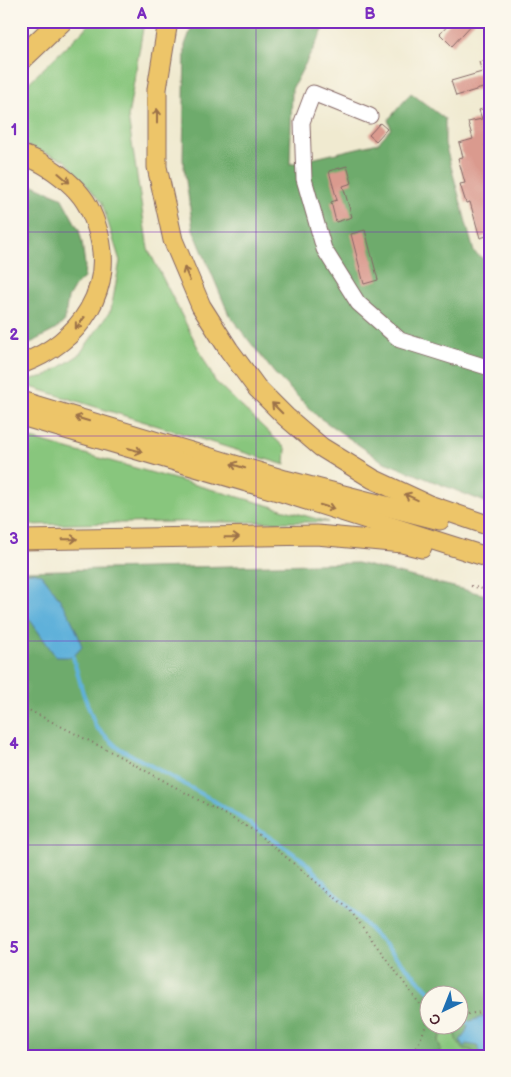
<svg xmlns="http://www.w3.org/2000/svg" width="511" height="1077" font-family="'Balsamiq Sans',sans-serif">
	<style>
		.green { fill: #88c67d; stroke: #697254 }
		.forest { fill: #6eab6c; stroke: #5c654c; fill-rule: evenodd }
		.water { fill: #5eb1da; stroke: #546882 }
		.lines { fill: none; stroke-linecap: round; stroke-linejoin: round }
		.stream { stroke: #5eb1da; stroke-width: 4 }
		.building { fill: #da9a8e }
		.minor-casing { stroke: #846665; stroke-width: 17 }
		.major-casing { stroke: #846665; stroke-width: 21 }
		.highway-casing { stroke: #846665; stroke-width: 24 }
		.path { stroke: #846665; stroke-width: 2; stroke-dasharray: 1 4; stroke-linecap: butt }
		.minor { stroke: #fff; stroke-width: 15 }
		.major { stroke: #edc569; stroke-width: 19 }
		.highway { stroke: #edc569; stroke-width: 22 }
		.oneway { stroke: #9c724a }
		.grid { fill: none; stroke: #7b2cbf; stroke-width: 1; stroke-opacity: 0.55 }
		.neatline { fill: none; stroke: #7b2cbf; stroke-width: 2 }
		.grid-label { font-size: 16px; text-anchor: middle; font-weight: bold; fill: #7b2cbf }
	</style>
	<rect width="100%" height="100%" fill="#fbf7ec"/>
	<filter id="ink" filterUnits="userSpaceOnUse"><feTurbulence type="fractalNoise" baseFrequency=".02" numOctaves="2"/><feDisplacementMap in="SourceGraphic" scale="10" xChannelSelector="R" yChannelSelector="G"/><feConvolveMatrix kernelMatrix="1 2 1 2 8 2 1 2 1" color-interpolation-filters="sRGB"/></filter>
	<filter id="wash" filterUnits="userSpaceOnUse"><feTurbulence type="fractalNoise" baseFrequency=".0096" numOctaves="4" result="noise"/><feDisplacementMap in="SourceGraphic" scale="20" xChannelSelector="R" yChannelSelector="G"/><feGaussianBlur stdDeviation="1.12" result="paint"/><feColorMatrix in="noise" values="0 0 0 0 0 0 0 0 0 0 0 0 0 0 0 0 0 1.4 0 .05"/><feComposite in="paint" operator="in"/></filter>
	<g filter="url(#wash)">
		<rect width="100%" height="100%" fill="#f0ead0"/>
		<g class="green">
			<path d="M93 21H146L143 28 128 117 148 249 215 381 286 449 285 465 21 384V381L46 376 79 355 111 310 120 261 102 203 65 160 21 144V90Z"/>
			<path d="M21 436 328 522H172L21 525Z"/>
			<path d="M447 1026 453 1029 456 1035 476 1056H437L440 1049 438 1041Z"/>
		</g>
		<g class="forest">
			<path d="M194 21H328L292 89 290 164 378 143 391 128 388 120 411 93 445 119V144L474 252 490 264V504L382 461 317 416 275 374 229 315 193 229 183 160 185 45Z"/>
			<path d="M21 182C36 184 47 192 61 197L79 230 82 242 85 265 84 278 75 286 68 298 64 322 55 330 21 348Z"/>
			<path d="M357 563 490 596V1056H476L471 1050 463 1049 457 1042 453 1029 447 1026 442 1032 438 1041 441 1049 437 1056H21V571ZM428 994H458V1024H428Z"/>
		</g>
		<g class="water">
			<path d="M31 572 41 574C59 596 74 619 82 647L73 657H56L21 607V573Z"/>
			<path d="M490 1015V1056H481L478 1046 466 1044 464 1047 460 1041 465 1034 470 1021Z"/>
		</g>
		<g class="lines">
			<g class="stream">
				<path d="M73 657 83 693 96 727 117 747 211 799 250 824 303 860 432 994"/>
				<path d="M458 1016 469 1024"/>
			</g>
		</g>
		<g id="blocks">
			<g class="building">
				<path d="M452 21H475L452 46 440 34Z"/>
				<path d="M490 59V91H487L486 87 456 96 451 81 482 72 479 62Z"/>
				<path d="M490 107V143L485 145 489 160 487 161 490 172V235L480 238 470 202 466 203 460 184 465 183 458 158 463 157 459 143 473 139 468 122 482 119 479 110Z"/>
				<path d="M380 123 387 129 376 141 369 135Z"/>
				<path d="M347 166 352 183 343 186 352 217 336 222 331 202 337 200 329 171Z"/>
				<path d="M365 230 378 280 364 284 351 234Z"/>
			</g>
		</g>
	</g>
	<g filter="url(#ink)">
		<use href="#blocks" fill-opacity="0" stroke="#846665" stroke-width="1"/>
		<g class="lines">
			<g class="minor-casing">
				<path id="minor" d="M370 116 313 93 302 122 304 179 324 249 358 303 400 340 490 368"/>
			</g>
			<g class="major-casing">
				<g id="major">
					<path d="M168 21 157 89V167L173 240 201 306 229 350 257 388 286 417 321 447 373 479 429 505 490 526"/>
					<path d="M21 155C39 159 54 170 67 181 83 195 90 207 96 225 118 287 80 343 21 364"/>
					<path d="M21 401 285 480 440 520"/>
					<path d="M21 416 281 492 490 558"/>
					<path d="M21 540 317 535 402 543 422 548"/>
				</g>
			</g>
			<g class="highway-casing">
				<path id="highway" d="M21 59 61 21"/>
			</g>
			<g class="path">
				<path d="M471 586 490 591"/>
				<path d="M21 706 117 755 253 830 349 909 428 1015"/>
				<path d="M458 1015 490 1011"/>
				<path d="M413 1056 428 1021"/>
			</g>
			<use href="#minor" class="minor"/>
			<use href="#major" class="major"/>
			<use href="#highway" class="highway"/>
		</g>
		<defs><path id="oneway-shaft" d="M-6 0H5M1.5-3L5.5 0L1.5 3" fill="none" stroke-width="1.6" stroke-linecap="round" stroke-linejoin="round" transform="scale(1.25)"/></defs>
		<g class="oneway">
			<use href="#oneway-shaft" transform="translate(157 116) rotate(-90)"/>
			<use href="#oneway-shaft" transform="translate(64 178) rotate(41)"/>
			<use href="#oneway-shaft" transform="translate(187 274) rotate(-113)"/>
			<use href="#oneway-shaft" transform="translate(80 323) rotate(128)"/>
			<use href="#oneway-shaft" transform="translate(277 408) rotate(-135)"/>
			<use href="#oneway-shaft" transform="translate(82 419) rotate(-163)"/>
			<use href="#oneway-shaft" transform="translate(135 450) rotate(16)"/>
			<use href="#oneway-shaft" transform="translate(238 466) rotate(-163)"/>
			<use href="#oneway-shaft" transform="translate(411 497) rotate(-155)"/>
			<use href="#oneway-shaft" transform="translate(327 507) rotate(17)"/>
			<use href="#oneway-shaft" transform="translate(232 537) rotate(-1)"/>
			<use href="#oneway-shaft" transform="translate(70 539) rotate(-1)"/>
		</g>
	</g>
	<path class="grid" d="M256 21V1056M21 232H490M21 436H490M21 641H490M21 845H490"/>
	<rect width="511" height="1077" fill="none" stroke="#fbf7ec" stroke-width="55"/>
	<g transform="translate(444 1010) rotate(223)"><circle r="24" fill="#fbf7ec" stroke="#b4a19f"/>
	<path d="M0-4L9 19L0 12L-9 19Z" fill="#1f6fb2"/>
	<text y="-8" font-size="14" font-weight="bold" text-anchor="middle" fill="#4a1f2b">С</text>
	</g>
	<rect x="28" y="28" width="456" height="1022" class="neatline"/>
	<g class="grid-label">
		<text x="142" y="19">A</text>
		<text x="370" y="19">B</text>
		<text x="14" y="135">1</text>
		<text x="14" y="340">2</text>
		<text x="14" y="544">3</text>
		<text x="14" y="749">4</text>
		<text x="14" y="953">5</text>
	</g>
</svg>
